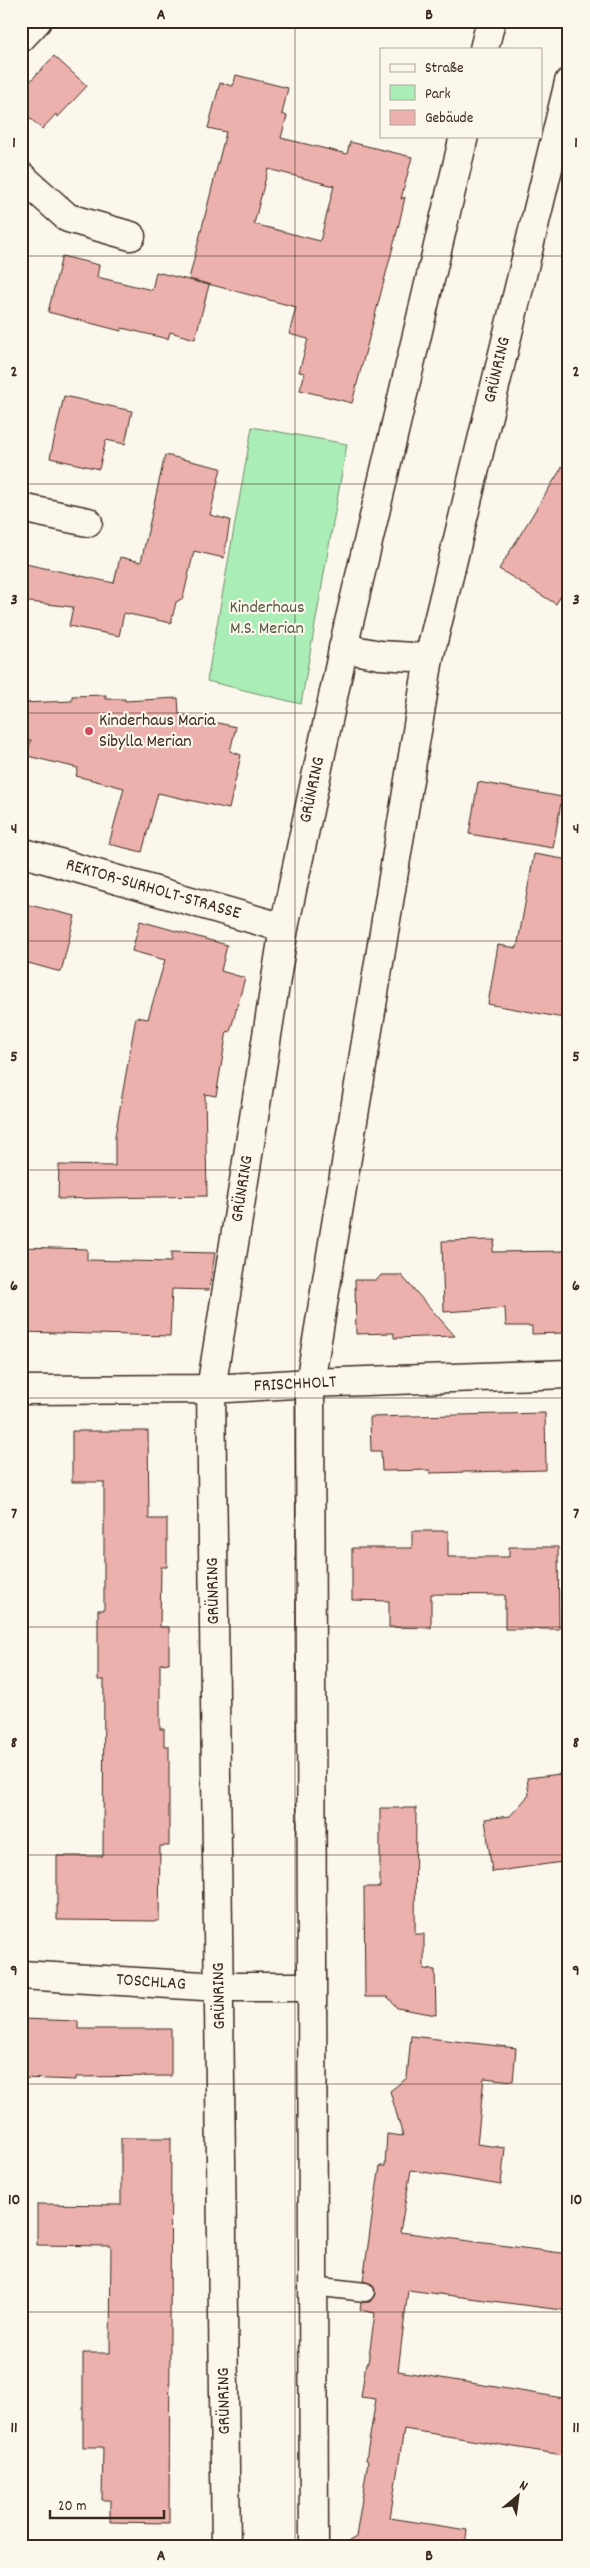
<svg xmlns="http://www.w3.org/2000/svg" width="590" height="2568" font-family="Dekko,sans-serif">
	<style>
		.green { fill: #aaedb7; stroke: #728c6a }
		.building { fill: #edb1ad; stroke: #3b2a1e; fill-rule: evenodd }
		.lines { fill: none; stroke-linecap: round; stroke-linejoin: round }
		.service-casing { stroke: #3b2a1e; stroke-width: 21 }
		.minor-casing { stroke: #3b2a1e; stroke-width: 31 }
		.service { stroke: #fbf7ec; stroke-width: 18 }
		.minor { stroke: #fbf7ec; stroke-width: 28 }
		.grid { fill: none; stroke: #3b2a1e; stroke-width: 1; stroke-opacity: 0.55 }
		.poi-dot { fill: #d1495b; stroke: #fbf7ec; stroke-width: 2 }
		.labels { text-anchor: middle; dominant-baseline: central; stroke-width: 4.5; stroke-linejoin: round; paint-order: stroke }
		.street-label { font-size: 18px; fill: #3b2a1e; stroke: #fbf7ec }
		.park-label { font-size: 18px; fill: #575b44; stroke: #fbf7ec }
		.poi-label { font-size: 18px; fill: #3b2a1e; stroke: #fbf7ec; text-anchor: start }
		.neatline { fill: none; stroke: #3b2a1e; stroke-width: 2 }
		.grid-label { font-size: 16px; text-anchor: middle; font-weight: bold; fill: #3b2a1e }
	</style>
	<rect width="100%" height="100%" fill="#fbf7ec"/>
	<filter id="ink" filterUnits="userSpaceOnUse"><feTurbulence type="fractalNoise" baseFrequency=".02" numOctaves="2"/><feDisplacementMap in="SourceGraphic" scale="10" xChannelSelector="R" yChannelSelector="G"/><feConvolveMatrix kernelMatrix="1 2 1 2 8 2 1 2 1" color-interpolation-filters="sRGB"/></filter>
	<g filter="url(#ink)">
		<path class="green" d="M252 427 347 444 301 704 207 681Z"/>
		<g class="building">
			<path d="M54 56 87 86 58 117 56 114 42 129 21 110V91Z"/>
			<path d="M236 75 288 88 282 114 287 116 281 138 347 154 350 142 412 157 401 199 405 197 399 224 352 403 300 390 305 373 299 372 308 339 289 334 296 307 189 279 226 132 208 128 220 83 233 86ZM268 169 334 186 320 241 254 224Z"/>
			<path d="M62 256 99 265 97 277 152 290 156 272 209 285 195 339 170 332 168 339 122 328 121 331 48 312Z"/>
			<path d="M64 396 132 411 125 444 106 440 99 469 50 458Z"/>
			<path d="M165 455 221 468 210 515 230 520 224 558 194 551 183 598 176 602 171 623 124 613 119 636 69 626 73 607 21 601V563L114 583 120 557 141 562Z"/>
			<path d="M569 456V583L556 604 499 569Z"/>
			<path d="M106 695 105 699H125V701L178 698 179 714 236 727 230 751 241 755 229 809 158 793 142 852 109 844 124 788 76 776 78 768 27 756 31 740 21 741V703L72 701V696Z"/>
			<path d="M478 782 562 797 553 848 469 834Z"/>
			<path d="M534 854 569 860V1019L488 1004 498 945 517 948Z"/>
			<path d="M21 903 75 916 61 972 21 961Z"/>
			<path d="M140 921 227 945 221 971 245 978 230 1032 227 1031 216 1096 205 1094 207 1196 58 1199 59 1165 115 1166V1136L136 1017 148 1019 165 960 132 951Z"/>
			<path d="M495 1240 492 1252 569 1251V1325H563L564 1333 532 1334V1326H506L505 1308 444 1312 442 1241Z"/>
			<path d="M21 1247 87 1249V1260L171 1262V1252L215 1253 209 1290 172 1289 170 1336 21 1332Z"/>
			<path d="M381 1275H401L455 1336 394 1338V1333L356 1334 355 1280H377Z"/>
			<path d="M545 1413 546 1470 430 1473V1470L382 1471 381 1451H371L370 1417Z"/>
			<path d="M72 1431H148L149 1519H167V1567H161L160 1627H169V1663L160 1664V1729H164V1746H169V1846H160L159 1921 57 1920V1856H103L104 1680H98V1610H104V1482H72Z"/>
			<path d="M412 1531H448V1557H509V1547H558L559 1629H505V1595L431 1594V1628L389 1627V1601L352 1600V1548H412Z"/>
			<path d="M560 1774 564 1806 569 1809V1861L492 1872 485 1819 510 1816 529 1795 527 1778Z"/>
			<path d="M380 1808H416L415 1934H424V1969L435 1970 436 2015 397 2008 388 1997H365L364 1887H380Z"/>
			<path d="M21 2019 78 2021V2029H171V2076L76 2077V2080L21 2078Z"/>
			<path d="M411 2036 516 2048 513 2081 484 2078 477 2144 505 2148 501 2185 411 2170 400 2232 569 2254V2311L408 2290 398 2371 569 2399V2456L404 2429 390 2518 467 2530 465 2547H339L356 2537 368 2461 366 2460 376 2399 361 2397 366 2363H368L375 2313 360 2310 361 2302H370L375 2294 372 2284 363 2281 371 2224 380 2166H385L387 2134 403 2136 390 2091 407 2078Z"/>
			<path d="M121 2138H171L169 2523 110 2522V2500H102L103 2447H83V2353H110L111 2246 37 2245V2204L121 2205Z"/>
		</g>
		<g class="lines">
			<g class="service-casing">
				<path id="service" d="M313 2286 365 2292"/>
			</g>
			<g class="minor-casing">
				<g id="minor">
					<path d="M21 38 37 21"/>
					<path d="M484 49 491 21"/>
					<path d="M21 176 68 218 131 236"/>
					<path d="M21 508 88 522"/>
					<path d="M343 648 380 655 429 658"/>
					<path d="M21 852 284 928"/>
					<path d="M21 1390 211 1389 310 1383 569 1374"/>
					<path d="M21 1975 220 1987H311"/>
					<path d="M226 2547 211 1389 284 928 347 631 464 136"/>
					<path d="M314 2547 310 1383 429 658 569 82"/>
				</g>
			</g>
			<use href="#service" class="service"/>
			<use href="#minor" class="minor"/>
		</g>
	</g>
	<path class="grid" d="M295 21V2547M21 256H569M21 484H569M21 713H569M21 941H569M21 1170H569M21 1398H569M21 1627H569M21 1855H569M21 2084H569M21 2312H569"/>
	<circle class="poi-dot" cx="89" cy="731" r="5"/>
	<g class="labels">
		<g class="street-label">
			<text transform="translate(498 370) rotate(-77)">GRÜNRING</text>
			<text transform="translate(313 790) rotate(-78)">GRÜNRING</text>
			<text transform="translate(153 890) rotate(16)">REKTOR-SURHOLT-STRASSE</text>
			<text transform="translate(243 1189) rotate(-81)">GRÜNRING</text>
			<text transform="translate(295 1385) rotate(-3)">FRISCHHOLT</text>
			<text transform="translate(214 1591) rotate(-91)">GRÜNRING</text>
			<text transform="translate(151 1983) rotate(4)">TOSCHLAG</text>
			<text transform="translate(220 1996) rotate(-91)">GRÜNRING</text>
			<text transform="translate(225 2401) rotate(-91)">GRÜNRING</text>
		</g>
		<g class="park-label">
			<text x="267" y="608">Kinderhaus<tspan x="267" dy="21">M.S. Merian</tspan></text>
		</g>
		<g class="poi-label">
			<text x="99" y="721">Kinderhaus Maria<tspan x="99" dy="21">Sibylla Merian</tspan></text>
		</g>
	</g>
	<rect width="590" height="2568" fill="none" stroke="#fbf7ec" stroke-width="55"/>
	<rect x="380" y="48" width="162" height="90" fill="#fbf7ec" stroke="#aea59a"/>
	<rect x="390" y="64" width="25" height="8" fill="#fbf7ec" stroke="#aea59a"/>
	<text x="425" y="72" font-size="15" fill="#3b2a1e">Straße</text>
	<rect x="390" y="85" width="25" height="15" fill="#aaedb7" stroke="#aea59a"/>
	<text x="425" y="98" font-size="15" fill="#3b2a1e">Park</text>
	<rect x="390" y="110" width="25" height="15" fill="#edb1ad" stroke="#aea59a"/>
	<text x="425" y="122" font-size="15" fill="#3b2a1e">Gebäude</text>
	<g transform="translate(518 2496) rotate(29)" stroke="#fbf7ec" stroke-width="4" paint-order="stroke">
	<path d="M0-4L9 19L0 12L-9 19Z" fill="#3b2a1e"/>
	<text y="-8" font-size="14" font-weight="bold" text-anchor="middle" fill="#3b2a1e">N</text>
	</g>
	<path d="M50 2510v8h114v-8" fill="none" stroke="#3b2a1e" stroke-width="2.5"/>
	<text x="58" y="2510" font-size="15" fill="#3b2a1e" stroke="#fbf7ec" stroke-width="4" paint-order="stroke">20 m</text>
	<rect x="28" y="28" width="534" height="2512" class="neatline"/>
	<g class="grid-label">
		<text x="161" y="19">A</text>
		<text x="429" y="19">B</text>
		<text x="14" y="147">1</text>
		<text x="576" y="147">1</text>
		<text x="14" y="376">2</text>
		<text x="576" y="376">2</text>
		<text x="14" y="604">3</text>
		<text x="576" y="604">3</text>
		<text x="14" y="833">4</text>
		<text x="576" y="833">4</text>
		<text x="14" y="1061">5</text>
		<text x="576" y="1061">5</text>
		<text x="14" y="1290">6</text>
		<text x="576" y="1290">6</text>
		<text x="14" y="1518">7</text>
		<text x="576" y="1518">7</text>
		<text x="14" y="1747">8</text>
		<text x="576" y="1747">8</text>
		<text x="14" y="1975">9</text>
		<text x="576" y="1975">9</text>
		<text x="14" y="2204">10</text>
		<text x="576" y="2204">10</text>
		<text x="14" y="2432">11</text>
		<text x="576" y="2432">11</text>
		<text x="161" y="2560">A</text>
		<text x="429" y="2560">B</text>
	</g>
</svg>
